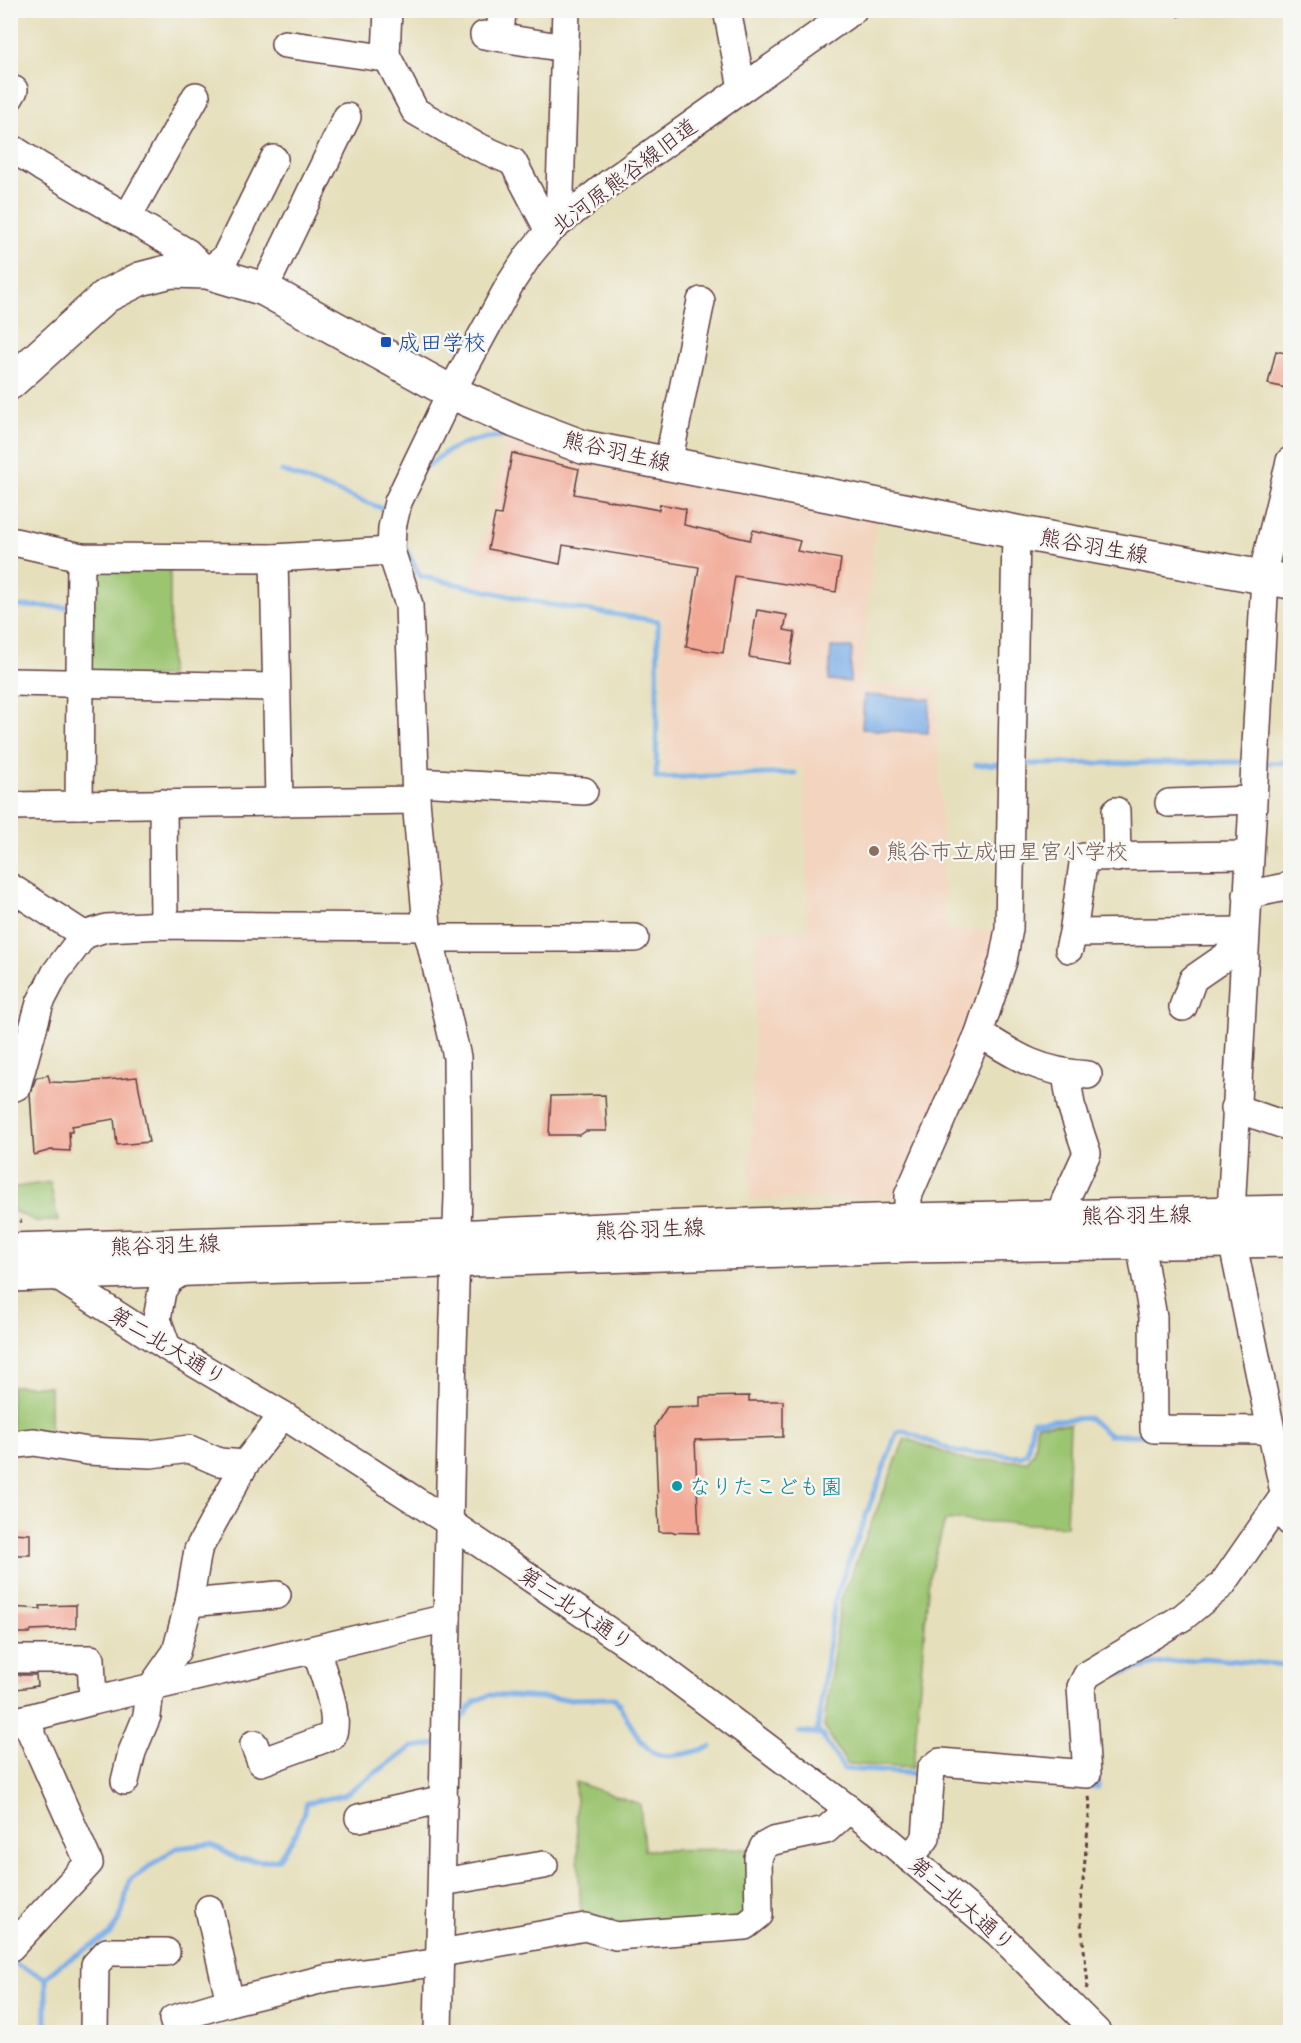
<svg xmlns="http://www.w3.org/2000/svg" width="1301" height="2043" font-family="Itim,'Klee One',sans-serif">
	<style>
		.built { fill: #f3d4bf }
		.green { fill: #9cc571; stroke: #73724e; stroke-width: 1.5 }
		.water { fill: #7baee8; stroke: #62668a; stroke-width: 1.5 }
		.lines { fill: none; stroke-linecap: round; stroke-linejoin: round }
		.stream { stroke: #7baee8; stroke-width: 5 }
		.building { fill: #f2a996 }
		.minor-casing { stroke: #613c41; stroke-width: 30 }
		.major-casing { stroke: #613c41; stroke-width: 36 }
		.path { stroke: #613c41; stroke-width: 3; stroke-dasharray: 4.5 4.5; stroke-linecap: butt }
		.minor { stroke: #fff; stroke-width: 27 }
		.major { stroke: #fff; stroke-width: 33 }
		.transit-dot { fill: #1a4fb4; stroke: #f6f6f2; stroke-width: 2 }
		.education-dot { fill: #8d6e63; stroke: #f6f6f2; stroke-width: 2 }
		.culture-dot { fill: #0f9aa8; stroke: #f6f6f2; stroke-width: 2 }
		.labels { text-anchor: middle; dominant-baseline: central; stroke-width: 5; stroke-linejoin: round; paint-order: stroke }
		.street-label { font-size: 22px; fill: #4a1f2b; stroke: #f6f6f2 }
		.transit-label { font-size: 22px; fill: #164399; stroke: #f6f6f2; text-anchor: start }
		.education-label { font-size: 22px; fill: #785e54; stroke: #f6f6f2; text-anchor: start }
		.culture-label { font-size: 22px; fill: #0d838f; stroke: #f6f6f2; text-anchor: start }
	</style>
	<rect width="100%" height="100%" fill="#f6f6f2"/>
	<filter id="ink" filterUnits="userSpaceOnUse"><feTurbulence type="fractalNoise" baseFrequency=".0167" numOctaves="2"/><feDisplacementMap in="SourceGraphic" scale="12" xChannelSelector="R" yChannelSelector="G"/><feConvolveMatrix kernelMatrix="1 2 1 2 8 2 1 2 1" color-interpolation-filters="sRGB"/></filter>
	<filter id="wash" filterUnits="userSpaceOnUse"><feTurbulence type="fractalNoise" baseFrequency=".008" numOctaves="4" result="noise"/><feDisplacementMap in="SourceGraphic" scale="24" xChannelSelector="R" yChannelSelector="G"/><feGaussianBlur stdDeviation="1.35" result="paint"/><feColorMatrix in="noise" values="0 0 0 0 0 0 0 0 0 0 0 0 0 0 0 0 0 1.4 0 .05"/><feComposite in="paint" operator="in"/></filter>
	<g filter="url(#wash)">
		<rect width="100%" height="100%" fill="#e6dfbb"/>
		<path class="built" d="M508 440 611 468 876 519 861 684 937 688 945 929 1001 930 985 984 899 1197 750 1200 757 931 808 930 804 767 664 773 663 616 470 585Z"/>
		<g class="green">
			<path d="M92 567 170 568V676L90 677Z"/>
			<path d="M50 1182 58 1221H36L13 1211 11 1188Z"/>
			<rect x="11" y="1386" width="39" height="53"/>
			<path d="M1037 1424H1070L1066 1526 957 1520 945 1521 929 1577 913 1768 847 1764 824 1727 841 1600 905 1438 964 1460 1028 1461 1034 1451Z"/>
			<path d="M575 1782 640 1804 644 1850 748 1849 751 1907 743 1919 644 1931 581 1921Z"/>
		</g>
		<g class="water">
			<path d="M831 647 852 648 850 682 829 680Z"/>
			<path d="M864 695 930 699 928 733 862 729Z"/>
		</g>
		<g class="lines">
			<g class="stream">
				<path d="M10 349 19 359"/>
				<path d="M429 466C451 443 483 435 514 437"/>
				<path d="M282 471 384 509"/>
				<path d="M401 540 420 576 546 604 658 621 656 778 795 773"/>
				<path d="M10 606 72 607"/>
				<path d="M1268 763 1290 762"/>
				<path d="M1027 764 1242 762"/>
				<path d="M976 765 1004 764"/>
				<path d="M1281 1438H1290"/>
				<path d="M1093 1690 1109 1676 1156 1664 1203 1658 1286 1665 1290 1663"/>
				<path d="M456 1726 475 1701 490 1695 563 1699 615 1698C624 1712 643 1753 660 1755 676 1758 695 1751 711 1747"/>
				<path d="M799 1732 821 1734 844 1769 922 1774"/>
				<path d="M817 1734 835 1599 897 1432 904 1431 956 1452 1020 1456 1027 1453 1033 1421 1089 1418 1109 1435H1147"/>
				<path d="M1097 1735 1099 1755"/>
				<path d="M1087 1786 1098 1787V1777"/>
				<path d="M10 1962 46 1978"/>
				<path d="M46 2032V1978L60 1965 111 1934 122 1913 129 1881 176 1848 211 1844 237 1859 263 1861 278 1859 296 1834 307 1803 344 1795 412 1747 436 1744"/>
			</g>
		</g>
		<g id="blocks">
			<g class="building">
				<path d="M1276 351 1290 354V389L1268 384Z"/>
				<path d="M512 453 579 469 574 494 659 510 660 504 686 509 684 525 750 540 753 530 800 541 797 551 841 559 836 592 735 576 723 653 686 647 699 567 563 545 560 564 488 549 495 514 501 515Z"/>
				<path d="M757 610 787 615 784 630 795 632 790 664 749 657Z"/>
				<path d="M48 1075 50 1082 74 1083 137 1077 149 1142 117 1145 114 1119 72 1126V1132H69L70 1151 51 1150 34 1155 30 1094 36 1078Z"/>
				<path d="M605 1095 607 1131H586L580 1135H549L551 1096Z"/>
				<path d="M749 1396V1401H783V1437L695 1440 699 1533 659 1532 655 1426 667 1407 700 1406V1397Z"/>
				<path d="M10 1533 30 1534V1555H10Z"/>
				<path d="M76 1605V1628L31 1630 30 1633H10V1607L41 1609 40 1606Z"/>
				<path d="M19 1675H36L37 1686 10 1690V1676Z"/>
			</g>
		</g>
	</g>
	<g filter="url(#ink)">
		<use href="#blocks" fill-opacity="0" stroke="#613c41" stroke-width="1.5"/>
		<g class="lines">
			<g class="minor-casing">
				<g id="minor">
					<path d="M388 10 386 55 415 111 474 145 513 162 549 231"/>
					<path d="M727 10 742 88"/>
					<path d="M484 35 565 48"/>
					<path d="M500 37 502 10"/>
					<path d="M285 44 377 57 386 55"/>
					<path d="M10 97 14 90"/>
					<path d="M10 147 41 167 188 253 207 272 225 258 274 159"/>
					<path d="M127 218 196 96"/>
					<path d="M559 222 566 10"/>
					<path d="M264 289 347 117"/>
					<path d="M1290 461 1266 560 1265 577 1231 1213 1232 1240 1290 1522"/>
					<path d="M668 463 701 301"/>
					<path d="M10 541 81 557 274 558 391 551"/>
					<path d="M274 558 279 802"/>
					<path d="M10 682 275 687"/>
					<path d="M416 782 584 791"/>
					<path d="M163 803 164 925"/>
					<path d="M1169 803 1252 800"/>
					<path d="M79 805 81 557"/>
					<path d="M10 806 416 800"/>
					<path d="M1116 811 1117 858"/>
					<path d="M10 887 84 935"/>
					<path d="M1247 895 1290 886"/>
					<path d="M1073 933 1245 931"/>
					<path d="M429 938H635"/>
					<path d="M1069 949 1073 933 1084 857 1249 855"/>
					<path d="M1183 1007 1193 979 1245 943"/>
					<path d="M979 1033C1018 1058 1040 1072 1088 1075"/>
					<path d="M10 1089 17 1086 40 1003 56 972 84 935 106 928 164 925 427 927"/>
					<path d="M1235 1108 1290 1127"/>
					<path d="M1065 1201 1087 1153 1071 1105 1066 1074"/>
					<path d="M908 1241V1196L979 1033 1003 961 1009 929 1016 532"/>
					<path d="M1140 1243 1153 1317 1154 1429 1270 1430"/>
					<path d="M47 1270 167 1347 283 1415 450 1523 651 1660 874 1828 998 1933 1097 2032"/>
					<path d="M167 1347 157 1319 162 1291 169 1280 185 1270"/>
					<path d="M10 1445 34 1442 88 1451 151 1454 189 1449 219 1462 245 1464"/>
					<path d="M189 1603 277 1595"/>
					<path d="M10 1659H91L93 1701"/>
					<path d="M10 1723 93 1701 447 1618"/>
					<path d="M254 1744 261 1762 332 1736C341 1715 322 1672 316 1650"/>
					<path d="M125 1781 132 1752 147 1716 150 1689 176 1652 189 1603 198 1550 245 1464 283 1415"/>
					<path d="M359 1818 444 1799"/>
					<path d="M909 1858 926 1838 931 1769 940 1762 1087 1774 1081 1687 1087 1675 1183 1617 1222 1585 1290 1487"/>
					<path d="M442 1882 544 1865"/>
					<path d="M209 1909 230 2002"/>
					<path d="M11 1947 89 1863 25 1719"/>
					<path d="M441 1953 585 1927 616 1936 745 1926 759 1915 758 1858 764 1846 773 1841 826 1830 849 1809"/>
					<path d="M94 2032 95 1965 107 1952H166"/>
					<path d="M177 2032 173 2019 230 2002 328 1978 440 1962"/>
					<path d="M438 2032 453 1347 458 1196 457 1057 427 927 416 800 409 605 391 551 392 528 398 502 451 392 510 284 529 255 549 231 608 184 853 10"/>
				</g>
			</g>
			<g class="major-casing">
				<g id="major">
					<path d="M10 383 106 296 140 279 171 271 207 272 264 289 451 392 515 421 583 447 1016 532 1290 582"/>
					<path d="M10 1250 456 1237 625 1229 907 1220 1290 1212"/>
					<path d="M10 1275 908 1246 1290 1240"/>
				</g>
			</g>
			<g class="path">
				<path d="M1177 16 1197 10"/>
				<path d="M11 1223 22 1221"/>
				<path d="M1086 1989 1088 1984 1080 1914 1090 1805 1089 1796"/>
			</g>
			<use href="#minor" class="minor"/>
			<use href="#major" class="major"/>
		</g>
	</g>
	<rect class="transit-dot" x="380" y="336" width="12" height="12" rx="3"/>
	<circle class="education-dot" cx="874" cy="851" r="6"/>
	<circle class="culture-dot" cx="677" cy="1486" r="6"/>
	<g class="labels">
		<g class="street-label">
			<text transform="translate(624 176) rotate(-37)">北河原熊谷線旧道</text>
			<text transform="translate(617 451) rotate(13)">熊谷羽生線</text>
			<text transform="translate(1094 546) rotate(10)">熊谷羽生線</text>
			<text transform="translate(1136 1215) rotate(-1)">熊谷羽生線</text>
			<text transform="translate(650 1229) rotate(-2)">熊谷羽生線</text>
			<text transform="translate(165 1245) rotate(-2)">熊谷羽生線</text>
			<text transform="translate(168 1346) rotate(31)">第二北大通り</text>
			<text transform="translate(576 1609) rotate(34)">第二北大通り</text>
			<text transform="translate(962 1904) rotate(41)">第二北大通り</text>
		</g>
		<g class="transit-label">
			<text x="398" y="342">成田学校</text>
		</g>
		<g class="education-label">
			<text x="886" y="851">熊谷市立成田星宮小学校</text>
		</g>
		<g class="culture-label">
			<text x="689" y="1486">なりたこども園</text>
		</g>
	</g>
	<rect width="1301" height="2043" fill="none" stroke="#f6f6f2" stroke-width="36"/>
</svg>
